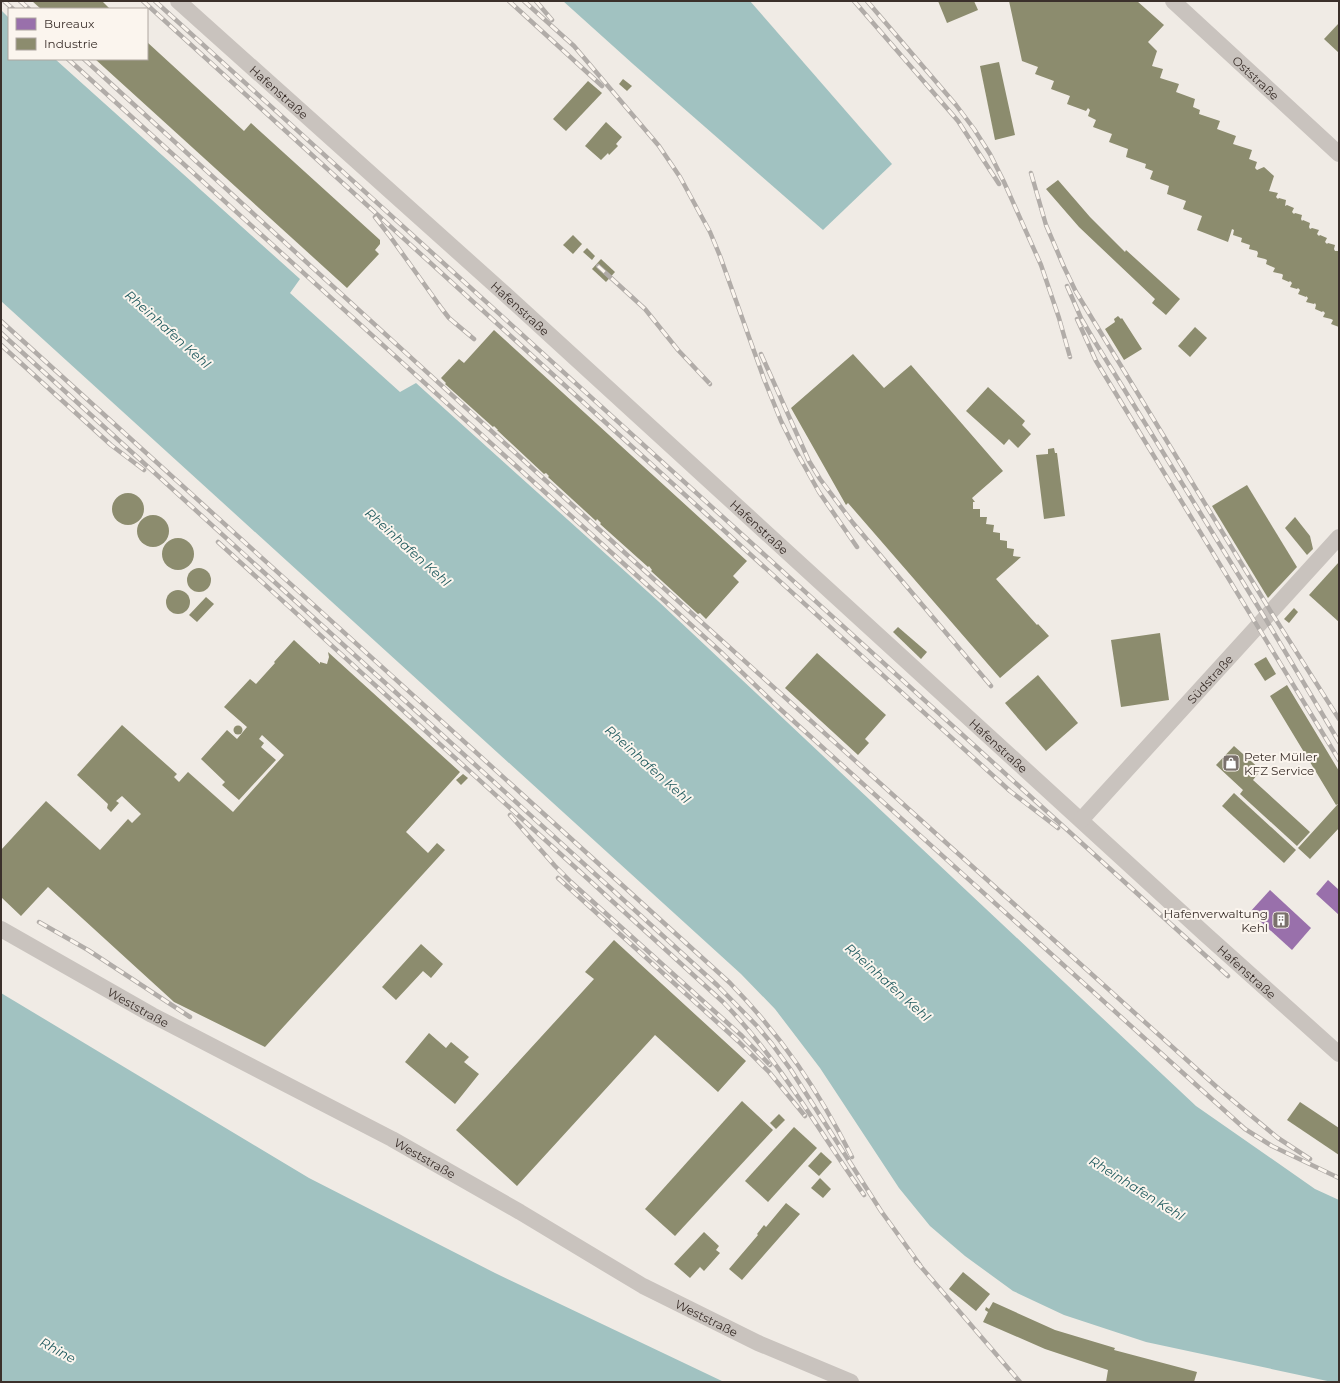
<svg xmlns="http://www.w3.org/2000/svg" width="1340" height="1383" font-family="Montserrat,sans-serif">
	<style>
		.water { fill: #a1c2c1 }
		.offices { fill: #9970ab }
		.industry { fill: #8c8c6e }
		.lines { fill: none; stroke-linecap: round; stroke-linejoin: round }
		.minor { stroke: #c9c3be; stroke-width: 16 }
		.rail-casing { stroke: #b1aca8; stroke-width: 4.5 }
		.rail { stroke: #fbf5ee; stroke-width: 3; stroke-dasharray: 9; stroke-linecap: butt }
		.labels { text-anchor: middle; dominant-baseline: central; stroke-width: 4; stroke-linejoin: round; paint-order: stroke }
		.street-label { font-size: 12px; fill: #3b302b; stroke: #fbf5ee }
		.poi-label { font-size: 12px; fill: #3b302b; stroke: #fbf5ee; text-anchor: start }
		.water-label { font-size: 13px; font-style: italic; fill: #1f5a5e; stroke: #fbf5ee }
	</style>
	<rect width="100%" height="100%" fill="#f0ebe5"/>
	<g class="water">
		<path d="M563 1H750L892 164 823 230 633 64Z"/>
		<path d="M1 10 9 18V59H55L300 279 290 293 400 392 416 383 658 601 1196 1106 1315 1189 1339 1200V1382H1332L1146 1342 1064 1315 1013 1291 965 1256 930 1226 899 1188 820 1068 775 1009 741 974 1 301Z"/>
		<path d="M1 993 309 1178 495 1273 724 1382H1Z"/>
	</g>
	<g class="offices">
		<path d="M1328 880 1338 889 1339 888V915L1316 894Z"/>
		<path d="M1270 890 1311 928 1292 950 1250 912Z"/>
	</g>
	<g class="industry">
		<path d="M32 1H102L110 9H41Z"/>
		<path d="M938 1H974L978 10 947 23Z"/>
		<path d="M1009 1H1137L1164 25 1148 42 1157 51 1152 66 1163 69 1160 78 1179 84 1176 92 1195 99 1193 107 1200 110 1199 114 1220 121 1217 129 1236 136 1233 144 1252 150 1249 159 1257 162 1255 168 1257 170 1264 167 1274 176 1269 191 1278 193 1276 197 1278 199 1279 198 1286 200 1285 206 1287 205 1294 208 1292 212 1294 214 1295 213 1302 215 1301 219 1302 221 1303 220 1310 223 1309 227 1310 229 1312 228 1319 230 1317 234 1319 236 1320 235 1327 238 1325 242 1327 244 1328 243 1335 245 1334 249 1335 251H1339V327L1331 324 1333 320 1331 319 1323 317 1325 313 1323 311 1322 312 1315 309 1316 305 1315 303 1314 304 1306 302 1308 298 1306 296V297L1298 294 1300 290 1298 288 1297 289 1290 287 1292 283 1290 281 1289 282 1282 279 1283 275 1282 274 1273 272 1275 268 1266 264 1267 260 1265 259 1257 257 1258 253 1257 251 1249 249 1250 245 1241 242 1242 238 1233 235 1234 230 1232 229 1228 242 1197 230 1202 216 1183 209 1186 201 1167 194 1169 186 1150 179 1153 171 1145 168 1146 164 1126 157 1128 149 1109 142 1112 134 1093 127 1096 120 1088 116 1090 110 1088 108 1086 111 1067 104 1070 96 1051 89 1054 81 1035 74 1038 67 1022 61Z"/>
		<path d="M1339 23V53L1324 39Z"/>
		<path d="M147 42 244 131 251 123 380 240V244L375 250 379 254 347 288 95 59H147Z"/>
		<path d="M999 62 1015 135 995 140 980 66Z"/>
		<path d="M623 79 632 86 627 91 619 84Z"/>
		<path d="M588 81 602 93 566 131 553 119Z"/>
		<path d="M606 122 622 137 616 144 618 146 609 155 608 153 601 160 585 146Z"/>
		<path d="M1058 180 1090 217 1125 252 1126 250 1180 299 1166 315 1152 303 1155 299 1079 227 1046 189Z"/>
		<path d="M573 235 582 244 573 254 563 245Z"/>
		<path d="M587 248 595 256 592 260 583 252Z"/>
		<path d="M601 259 615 272 606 282 592 269Z"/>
		<path d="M1118 316 1121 319 1122 318 1142 349 1124 360 1105 329 1115 322 1114 319Z"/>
		<path d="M1195 327 1207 338 1190 357 1178 346Z"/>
		<path d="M494 330 747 561 733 576 739 582 706 619 700 613 698 614 651 571 652 570 649 566 648 567 600 524 601 523 597 519 596 521 548 477 549 476 546 473 544 474 497 430H498L494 426 493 427 445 384 446 383 441 378 459 359 464 363Z"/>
		<path d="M853 354 884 388 911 365 1003 471 972 498 975 502H973V509H980V517H987L986 524 994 525 993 532 1000 533V540L1007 541V548L1014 549 1013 556 1021 557 996 579 1037 625 1038 624 1049 636 1000 678 848 503 846 505 791 408Z"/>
		<path d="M988 387 1025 421 1022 425 1031 434 1018 448 1009 439 1004 445 966 411Z"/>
		<path d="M1054 448 1055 453H1057L1065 516 1044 519 1036 455 1048 454V449Z"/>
		<path d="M1247 485 1297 567 1268 598 1212 506Z"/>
		<circle cx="128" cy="509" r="16"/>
		<circle cx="153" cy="531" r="16"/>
		<path d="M1295 517 1310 536 1313 549 1307 555 1285 528Z"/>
		<circle cx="178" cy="554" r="16"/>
		<path d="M1339 562V622L1309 595Z"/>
		<circle cx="199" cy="580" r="12"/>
		<circle cx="178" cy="602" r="12"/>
		<path d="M206 597 214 604 197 622 189 615Z"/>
		<path d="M1294 608 1298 612 1289 623 1284 619Z"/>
		<path d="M898 627 927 652 921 659 893 632Z"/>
		<path d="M1160 633 1169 700 1121 707 1111 640Z"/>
		<path d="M294 640 320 664V662L327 664 329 657 328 652 460 772 406 832 428 853 437 843 445 850 265 1047 174 1002 48 887 21 916 1 897V850L46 801 100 850 128 819 132 823 141 814 122 796 116 801 119 803 111 812 107 808 108 804 77 775 122 725 177 774 174 777 179 782 188 772 233 812 284 755 262 735 259 739 264 743 261 747 276 760 239 800 222 785 225 782 201 759 227 730 237 739 247 727 224 707 250 679 256 684 275 663 274 662Z"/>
		<path d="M817 653 886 715 865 739 869 743 858 755 785 688Z"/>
		<path d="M1266 657 1276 674 1265 681 1254 664Z"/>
		<path d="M1038 675 1078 723 1046 751 1005 703Z"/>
		<path d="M1287 685 1339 771V828L1310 859 1298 848 1338 804 1336 805 1270 696Z"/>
		<circle cx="238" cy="730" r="4.5"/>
		<path d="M1234 746 1261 770 1253 780 1310 832 1297 846 1240 794 1243 790 1216 765Z"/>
		<path d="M463 774 468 778 461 785 456 780Z"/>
		<path d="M1234 793 1296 850 1284 863 1222 806Z"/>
		<path d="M614 940 746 1061 718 1092 655 1035 517 1186 456 1130 594 979 585 972Z"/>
		<path d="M421 944 443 964 431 978 423 971 396 1000 382 987Z"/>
		<path d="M429 1033 446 1048 451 1042 469 1057 464 1062 479 1074 455 1104 405 1062Z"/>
		<path d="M742 1101 773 1130 675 1236 645 1209Z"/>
		<path d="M1300 1102 1339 1128V1155L1287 1120Z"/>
		<path d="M779 1114 785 1120 776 1129 770 1123Z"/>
		<path d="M794 1127 817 1148 768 1202 745 1181Z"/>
		<path d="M821 1152 832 1162 819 1176 808 1166Z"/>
		<path d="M820 1178 831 1189 823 1198 811 1188Z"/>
		<path d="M786 1203 800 1214 742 1280 729 1269 758 1235 757 1234 764 1225 766 1227Z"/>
		<path d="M704 1232 719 1246 716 1250 720 1253 704 1271 700 1267 690 1278 674 1264Z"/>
		<path d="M963 1272 990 1294 976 1311 949 1289Z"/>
		<path d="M993 1302 1055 1330 1115 1348 1114 1350 1197 1372 1194 1382H1106L1108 1370 1045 1349 983 1322 988 1312 985 1310 986 1307 989 1309Z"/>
	</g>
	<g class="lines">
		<g class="minor">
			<path id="s1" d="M178 1 505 294 1205 934 1339 1054"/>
			<path id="s2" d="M1173 1 1339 154"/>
			<path id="s3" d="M1081 820 1339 537"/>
			<path id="s4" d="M1 929 152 1015 392 1139 520 1212 643 1286 758 1343 851 1382"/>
		</g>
		<g class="rail-casing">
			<g id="rail">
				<path d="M4 1 13 9"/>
				<path d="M20 1 29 9"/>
				<path d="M143 1 1010 791 1058 828"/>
				<path d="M155 1 1228 976"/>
				<path d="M509 1 602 86"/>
				<path d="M524 1 574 46 659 146 680 177 710 232 720 256 764 379 781 421 796 451 819 492 857 547"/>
				<path d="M536 1 552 20"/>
				<path d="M854 1 958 121 999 184"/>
				<path d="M867 1 956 105 974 129 990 154 1004 182 1041 265 1059 318 1070 357"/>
				<path d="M68 59 722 653 779 708 1245 1129 1272 1146 1339 1178"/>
				<path d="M84 59 636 563 1219 1089 1278 1138 1310 1159"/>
				<path d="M1031 173 1046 225 1064 267 1076 292 1271 612 1339 719"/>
				<path d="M375 217 389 235 442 309 449 318 474 339"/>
				<path d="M598 266 645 309 678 350 710 384"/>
				<path d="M1067 286 1081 318 1095 342 1265 618 1339 742"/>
				<path d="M1077 319 1096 361 1339 760"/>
				<path d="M1 321 730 983C783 1038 818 1090 852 1157"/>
				<path d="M1 333 717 985 757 1026 772 1044 791 1070 881 1211 920 1265"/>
				<path d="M1 345 111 445 144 470"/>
				<path d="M761 354 809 461 820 479 853 523 991 686"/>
				<path d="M218 542 723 1002C779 1059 818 1130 864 1195"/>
				<path d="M510 815 555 866 571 882 742 1036 770 1065"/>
				<path d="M558 878 739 1042 769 1072 805 1116"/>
				<path d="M39 922 88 950 190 1017"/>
				<path d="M916 1261 1020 1382"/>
			</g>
		</g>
		<use href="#rail" class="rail"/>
	</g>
	<defs>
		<g id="shop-square" transform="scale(0.9)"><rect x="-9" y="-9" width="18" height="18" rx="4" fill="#7a716c" stroke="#fbf5ee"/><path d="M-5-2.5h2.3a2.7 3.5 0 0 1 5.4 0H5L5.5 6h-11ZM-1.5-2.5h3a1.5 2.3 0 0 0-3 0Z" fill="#fff"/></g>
		<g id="building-square" transform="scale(0.9)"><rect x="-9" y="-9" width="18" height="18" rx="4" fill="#7a716c" stroke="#fbf5ee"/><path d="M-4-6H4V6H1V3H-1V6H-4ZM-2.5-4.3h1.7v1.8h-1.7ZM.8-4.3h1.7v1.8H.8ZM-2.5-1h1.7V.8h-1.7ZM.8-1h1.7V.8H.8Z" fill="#fff"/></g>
	</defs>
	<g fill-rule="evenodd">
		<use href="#shop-square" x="1231" y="763"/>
		<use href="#building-square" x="1281" y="920"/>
	</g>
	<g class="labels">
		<g class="street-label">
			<text stroke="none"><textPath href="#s2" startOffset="113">Oststraße</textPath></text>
			<text stroke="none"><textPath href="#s1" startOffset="136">Hafenstraße</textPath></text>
			<text stroke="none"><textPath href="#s1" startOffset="460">Hafenstraße</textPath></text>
			<text stroke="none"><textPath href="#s1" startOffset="784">Hafenstraße</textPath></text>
			<text stroke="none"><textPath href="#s3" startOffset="191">Südstraße</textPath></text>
			<text stroke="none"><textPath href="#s1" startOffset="1108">Hafenstraße</textPath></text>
			<text stroke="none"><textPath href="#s1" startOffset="1444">Hafenstraße</textPath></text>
			<text stroke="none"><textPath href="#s4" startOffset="158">Weststraße</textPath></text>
			<text stroke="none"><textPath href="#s4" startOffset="482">Weststraße</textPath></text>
			<text stroke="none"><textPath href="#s4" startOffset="806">Weststraße</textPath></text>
		</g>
		<g class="poi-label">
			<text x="1244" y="756">Peter Müller<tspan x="1244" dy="14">KFZ Service</tspan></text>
			<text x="1268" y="913" text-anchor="end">Hafenverwaltung<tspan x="1268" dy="14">Kehl</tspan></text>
		</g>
		<g class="water-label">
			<text transform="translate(168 329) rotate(42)">Rheinhafen Kehl</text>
			<text transform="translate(408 547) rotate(42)">Rheinhafen Kehl</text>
			<text transform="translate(648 764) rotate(42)">Rheinhafen Kehl</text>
			<text transform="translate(888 982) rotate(42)">Rheinhafen Kehl</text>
			<text transform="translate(1137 1188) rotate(32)">Rheinhafen Kehl</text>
			<text transform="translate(58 1350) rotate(29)">Rhine</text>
		</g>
	</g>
	<rect width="1340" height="1383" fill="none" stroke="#3b302b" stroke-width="4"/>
	<rect x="8" y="8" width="140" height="52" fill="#fbf5ee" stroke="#aea6a0"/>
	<rect x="16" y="18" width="20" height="12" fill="#9970ab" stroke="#aea6a0"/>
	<text x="44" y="28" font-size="12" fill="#3b302b">Bureaux</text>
	<rect x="16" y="38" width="20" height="12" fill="#8c8c6e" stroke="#aea6a0"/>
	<text x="44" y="48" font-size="12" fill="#3b302b">Industrie</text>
</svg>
